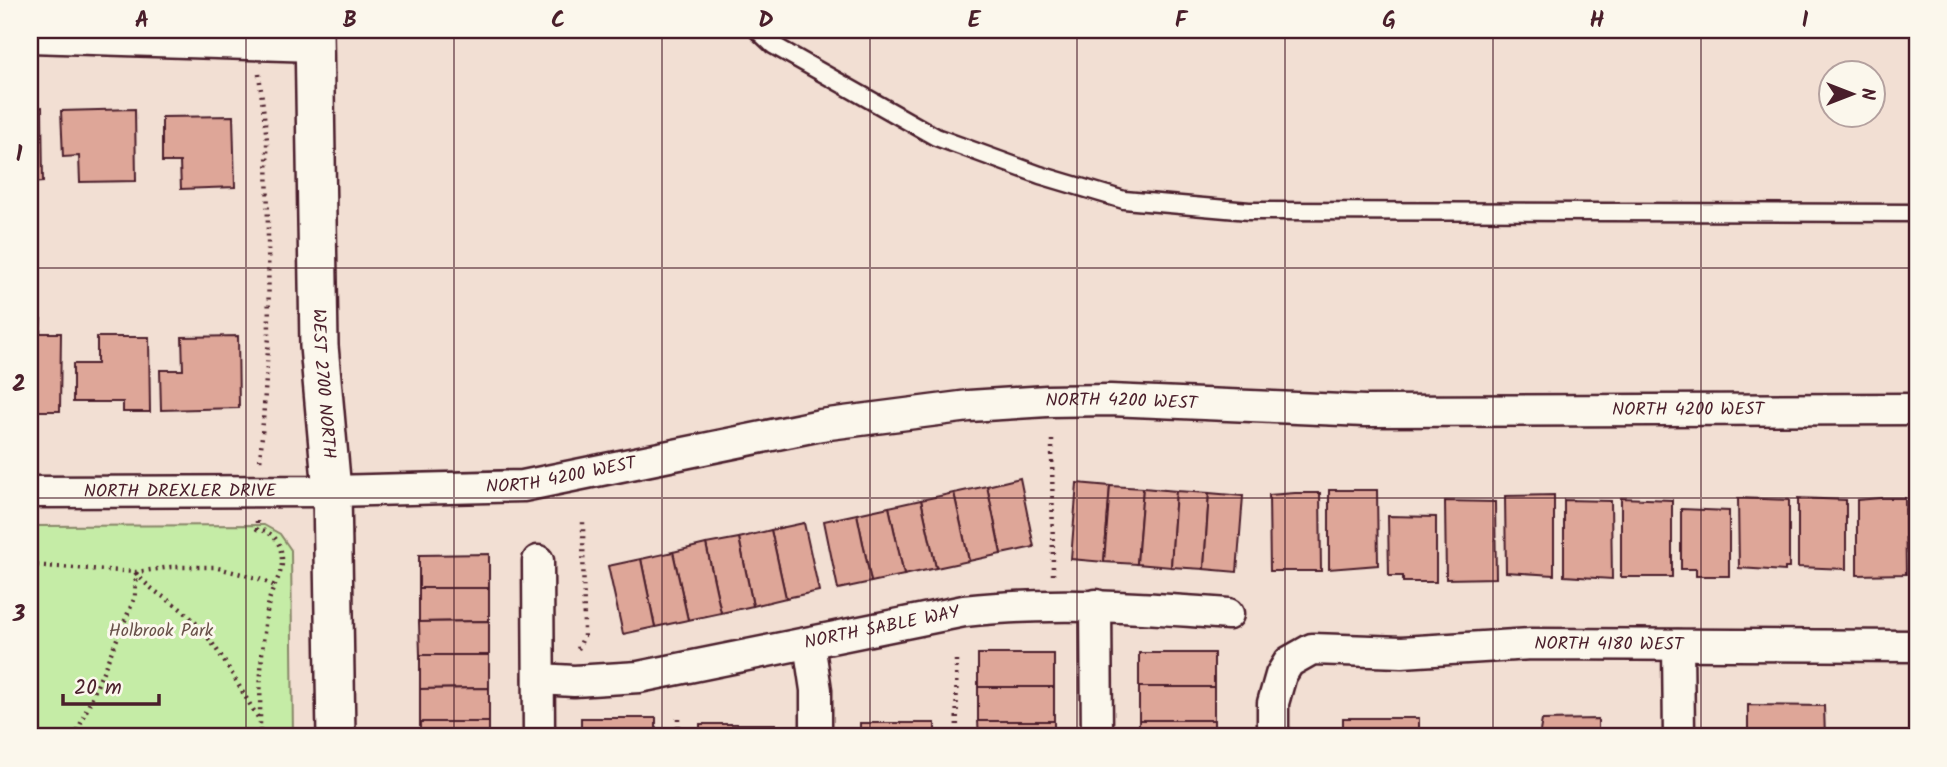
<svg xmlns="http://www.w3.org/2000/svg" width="1947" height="767" font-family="Kalam,sans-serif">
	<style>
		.green { fill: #c5eca6; stroke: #888668; stroke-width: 2 }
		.building { fill: #dea698; stroke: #4a1f2b; stroke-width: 2 }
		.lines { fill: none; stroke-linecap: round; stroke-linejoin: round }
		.service-casing { stroke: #4a1f2b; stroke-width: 21 }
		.minor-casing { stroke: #4a1f2b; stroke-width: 35 }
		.tertiary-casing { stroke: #4a1f2b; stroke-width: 42 }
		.path { stroke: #4a1f2b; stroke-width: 4.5; stroke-dasharray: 2 5; stroke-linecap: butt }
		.service { stroke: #fbf7ec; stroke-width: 16 }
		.minor { stroke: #fbf7ec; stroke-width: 30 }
		.tertiary { stroke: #fbf7ec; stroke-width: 37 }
		.grid { fill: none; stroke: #4a1f2b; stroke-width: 2; stroke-opacity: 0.55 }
		.labels { text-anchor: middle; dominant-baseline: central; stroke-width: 6; stroke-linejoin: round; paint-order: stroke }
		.street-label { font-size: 18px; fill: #4a1f2b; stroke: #fbf7ec }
		.park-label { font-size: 18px; fill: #69524a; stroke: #fbf7ec }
		.neatline { fill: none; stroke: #4a1f2b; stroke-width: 2.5 }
		.grid-label { font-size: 23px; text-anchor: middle; font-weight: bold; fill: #4a1f2b }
	</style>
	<rect width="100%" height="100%" fill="#f2dfd3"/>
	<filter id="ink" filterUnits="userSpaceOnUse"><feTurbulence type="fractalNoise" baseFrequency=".0143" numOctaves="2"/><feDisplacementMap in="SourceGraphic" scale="14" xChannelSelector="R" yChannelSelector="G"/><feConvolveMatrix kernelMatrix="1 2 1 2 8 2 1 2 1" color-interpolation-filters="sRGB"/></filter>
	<g filter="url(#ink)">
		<path class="green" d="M264 525 280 534 291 550 293 737H30V526Z"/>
		<g class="building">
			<path d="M42 107 43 182 30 183V108Z"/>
			<path d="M135 109 136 181 80 182 79 156 63 157 61 111Z"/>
			<path d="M233 116 235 187 181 189 180 162H162V117Z"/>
			<path d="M30 319H41L40 333H61L60 411H30Z"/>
			<path d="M238 336 239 408 161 410 160 370H183L182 337Z"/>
			<path d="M97 337H149L150 412H123V402H73V364H97Z"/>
			<path d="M1020 478 1034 547 1001 554 987 486Z"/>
			<path d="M1077 483 1110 486 1104 562 1071 559Z"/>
			<path d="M987 486 1001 554 969 561 954 493Z"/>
			<path d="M1110 486 1143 488 1137 564 1104 562Z"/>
			<path d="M1143 488 1176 491 1171 567 1137 564Z"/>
			<path d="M1329 490H1377L1378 565 1329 569Z"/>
			<path d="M1176 491 1209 493 1204 569 1171 567Z"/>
			<path d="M954 493 969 561 936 568 921 500Z"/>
			<path d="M1209 493 1243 496 1237 572 1204 569Z"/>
			<path d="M1295 493H1320L1321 571H1270L1269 495Z"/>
			<path d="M1554 495V575L1506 572 1505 496Z"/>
			<path d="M1916 496H1917L1916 575Z"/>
			<path d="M1621 498 1672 500V577H1621Z"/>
			<path d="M1738 498 1789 500V568H1785V571L1739 568Z"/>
			<path d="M1798 498 1846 500V569L1798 567Z"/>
			<path d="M1881 498H1905L1906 574 1857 575V500Z"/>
			<path d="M921 500 936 568 904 575 889 507Z"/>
			<path d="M1564 500 1611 501 1612 579 1564 576Z"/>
			<path d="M1445 501 1495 502 1496 578 1446 579Z"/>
			<path d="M889 507 904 575 871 582 857 514Z"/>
			<path d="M1681 509 1729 511V576H1696V569H1681Z"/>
			<path d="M857 514 871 582 838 589 824 521Z"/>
			<path d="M1388 516 1436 517V582H1403V576H1389Z"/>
			<path d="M804 523 819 591 786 598 771 530Z"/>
			<path d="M771 530 786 598 753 606 739 538Z"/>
			<path d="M739 538 753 606 721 613 706 544Z"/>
			<path d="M706 544 721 613 688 620 673 552Z"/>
			<path d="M673 552 688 620 655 627 641 559Z"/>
			<path d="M489 554V588H419V555Z"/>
			<path d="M641 559 655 627 623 634 608 566Z"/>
			<path d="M419 588H489V621L419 622Z"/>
			<path d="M489 621V655H420L419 622Z"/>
			<rect x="1139" y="653" width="75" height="34"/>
			<rect x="978" y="654" width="76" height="33"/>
			<path d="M420 655H489V688L420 689Z"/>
			<rect x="978" y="687" width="76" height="34"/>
			<rect x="1139" y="687" width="75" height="33"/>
			<path d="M489 688V722H420V689Z"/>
			<path d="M1748 705 1824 706 1825 737H1748Z"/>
			<rect x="581" y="718" width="75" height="19"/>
			<rect x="1343" y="718" width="76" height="19"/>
			<path d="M1598 719V737H1539L1542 720Z"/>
			<rect x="1139" y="720" width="75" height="17"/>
			<path d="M978 721H1054V737H979Z"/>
			<rect x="420" y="722" width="69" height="15"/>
			<rect x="860" y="723" width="75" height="14"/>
			<rect x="700" y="724" width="75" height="13"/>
		</g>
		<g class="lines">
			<g class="service-casing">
				<path id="service" d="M757 30 773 45 936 137 1040 175 1124 200 1249 211 1917 213"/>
			</g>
			<g class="minor-casing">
				<g id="minor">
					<path d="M30 37 314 46"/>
					<path id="s1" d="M30 492 332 491 523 486 821 425 969 406 1047 401 1110 400 1365 411 1917 409"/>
					<path d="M538 561 539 737"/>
					<path d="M1096 605 1097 737"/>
					<path d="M809 643 816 690V737"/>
					<path d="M1678 645 1679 737"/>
					<path id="s2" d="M539 679 574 681 639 677 964 611C1053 601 1139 607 1228 614"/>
					<path id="s3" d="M1273 737V703L1281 675 1289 662 1312 649 1402 652 1531 644 1917 646"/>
				</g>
			</g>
			<g class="tertiary-casing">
				<g id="tertiary">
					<path id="s4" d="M314 30 319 346 332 491 336 737"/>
				</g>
			</g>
			<g class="path">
				<path d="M259 74 267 140 269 336 260 463"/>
				<path d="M1052 440 1053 576"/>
				<path d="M257 521V529C274 532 281 542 282 559 283 574 272 587 269 601 260 645 260 692 260 737"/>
				<path d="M30 565 136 572 171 567H214L257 578 275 586"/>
				<path d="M136 573C154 595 173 600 191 618 220 647 237 685 259 719"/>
				<path d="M578 649 584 636 583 522"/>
				<path d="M956 660 957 737"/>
				<path d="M678 718V737"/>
				<path d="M75 737 135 597 136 573"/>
			</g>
			<use href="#service" class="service"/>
			<use href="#minor" class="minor"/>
			<use href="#tertiary" class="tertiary"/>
		</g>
	</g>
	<path class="grid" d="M246 30V737M454 30V737M662 30V737M870 30V737M1077 30V737M1285 30V737M1493 30V737M1701 30V737M30 268H1917M30 498H1917"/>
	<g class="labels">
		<g class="street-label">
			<text stroke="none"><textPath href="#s4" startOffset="354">WEST 2700 NORTH</textPath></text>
			<text stroke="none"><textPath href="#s1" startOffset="1099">NORTH 4200 WEST</textPath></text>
			<text stroke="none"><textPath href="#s1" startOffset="1666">NORTH 4200 WEST</textPath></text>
			<text stroke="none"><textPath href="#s1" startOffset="532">NORTH 4200 WEST</textPath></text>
			<text stroke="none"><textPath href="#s1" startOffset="150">NORTH DREXLER DRIVE</textPath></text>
			<text stroke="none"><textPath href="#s2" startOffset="348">NORTH SABLE WAY</textPath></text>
			<text stroke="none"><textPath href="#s3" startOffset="402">NORTH 4180 WEST</textPath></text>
		</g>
		<g class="park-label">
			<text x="161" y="631">Holbrook Park</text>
		</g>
	</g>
	<rect width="1947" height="767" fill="none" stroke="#fbf7ec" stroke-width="77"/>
	<g transform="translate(1852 94) rotate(90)"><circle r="33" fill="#fbf7ec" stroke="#b4a19f" stroke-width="2"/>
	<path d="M0-5L12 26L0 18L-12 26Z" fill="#4a1f2b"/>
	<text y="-10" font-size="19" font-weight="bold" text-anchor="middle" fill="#4a1f2b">N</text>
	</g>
	<path d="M63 694v10h96v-10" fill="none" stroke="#4a1f2b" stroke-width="3.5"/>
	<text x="74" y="694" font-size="21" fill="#4a1f2b" stroke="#fbf7ec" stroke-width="5" paint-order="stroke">20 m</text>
	<rect x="38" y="38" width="1871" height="690" class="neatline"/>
	<g class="grid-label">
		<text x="142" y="27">A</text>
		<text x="350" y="27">B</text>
		<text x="558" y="27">C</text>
		<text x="766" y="27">D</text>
		<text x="974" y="27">E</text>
		<text x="1181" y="27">F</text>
		<text x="1389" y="27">G</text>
		<text x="1597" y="27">H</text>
		<text x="1805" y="27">I</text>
		<text x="19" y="161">1</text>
		<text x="19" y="391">2</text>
		<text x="19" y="621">3</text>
	</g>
</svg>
